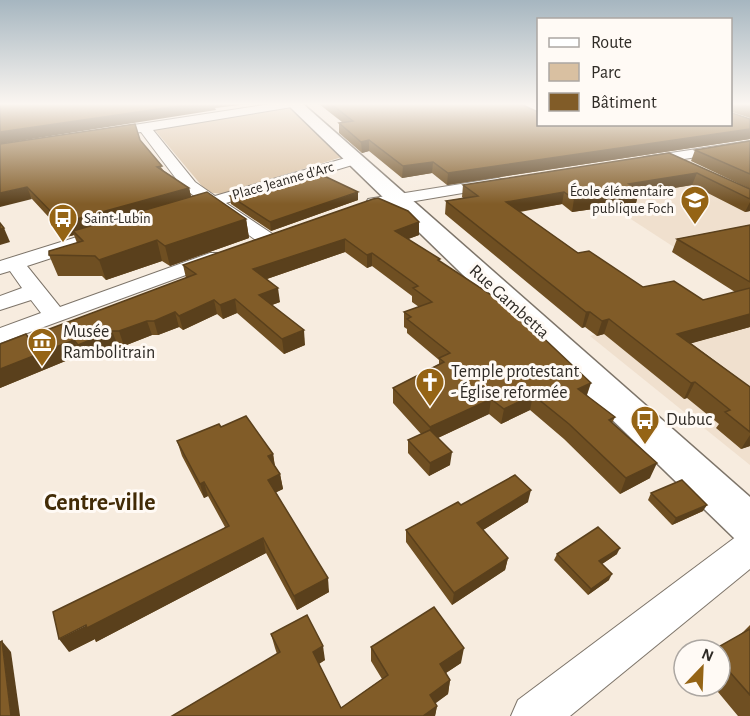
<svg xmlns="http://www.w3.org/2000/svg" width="750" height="716" font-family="'Alegreya Sans',sans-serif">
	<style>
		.built { fill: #f0e0ce }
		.green { fill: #d9c0a1 }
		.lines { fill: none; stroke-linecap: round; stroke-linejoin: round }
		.minor-casing { stroke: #7d7469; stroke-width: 2 }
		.major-casing { stroke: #7d7469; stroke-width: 3 }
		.minor { fill: #fff; fill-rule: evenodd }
		.major { fill: #fff; fill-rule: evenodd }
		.wall { fill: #6f4f22 }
		.shaded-wall { fill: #5a401c }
		.building { fill: #815c28; stroke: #5a401c; stroke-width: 1.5 }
		.labels { text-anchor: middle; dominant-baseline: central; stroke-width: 6; stroke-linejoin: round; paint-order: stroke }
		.far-street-label { font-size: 15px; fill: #2f2b26; stroke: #fffaf5 }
		.far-poi-label { font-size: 15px; fill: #2f2b26; stroke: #fffaf5; text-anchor: end }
		.street-label { font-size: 18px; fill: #2f2b26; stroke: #fffaf5 }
		.poi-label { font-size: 18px; fill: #2f2b26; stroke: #fffaf5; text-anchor: start }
		.near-neighbourhood-label { font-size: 24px; font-weight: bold; fill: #422b06; stroke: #fffaf5 }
	</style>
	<rect width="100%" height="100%" fill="#f7ecdf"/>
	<g class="built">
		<path d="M694 168 750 194V256L700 264 577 184Z"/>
		<path d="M745 293 750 296V465L590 336Z"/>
	</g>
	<path class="green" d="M289 107 342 157 221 194 207 192 154 129Z"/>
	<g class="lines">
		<g class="minor-casing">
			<g id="minor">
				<path d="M271 104H298L292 107 153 130 195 182 215 196 349 157H359L361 160 359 163 226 203 274 235 276 239 274 243H260L211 208 185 215 179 214 176 210 179 206 200 200 183 188 141 132 101 138 94 134 101 130Z"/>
				<path d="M750 141V149L644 165 637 161 644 157Z"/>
				<path d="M498 178 504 180 506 183 504 186 374 208 368 207 366 203 368 199 374 198Z"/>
				<path d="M109 227 116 229 118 233 116 237 27 266 60 307 210 253H224L227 257 224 261 0 343V328L41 313 31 300 0 310V296L22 288 10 271 0 274V261Z"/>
				<path d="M750 531V569L570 716H511L518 700 737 536Z"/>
			</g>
		</g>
		<g class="major-casing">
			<path id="major" d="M287 104H303L750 497V543L734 538Z"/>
		</g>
		<use href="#minor" class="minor"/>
		<use href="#major" class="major"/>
	</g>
	<g class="wall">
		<path d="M319 104H521L565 125 597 126 730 104H750V118L732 112V113L750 119V139L447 185 432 173 402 178 369 151 362 153 339 133V123L342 122Z"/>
		<path d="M140 140 164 171 189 188 191 197 246 219 249 238 170 266 162 261 106 280 102 276H58L49 255 77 243 74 235 67 237 32 199 0 144Z"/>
		<path d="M750 141V189L691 161 695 150Z"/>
		<path d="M669 153 750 189V211L745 212 692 185 638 194 636 203 572 212 562 204 520 212 578 253 643 287 703 300 735 292 672 252 677 239 750 225V327L691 343 750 387V446L741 449 716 428 719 424 687 398 684 399 604 334 597 336 585 327 582 328 445 214 446 201 463 198 462 197 463 185Z"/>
		<path d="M254 194 358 200 271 231 231 204 230 196Z"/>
		<path d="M373 199 419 235 408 239 440 261 587 396 615 417 612 423 650 478 620 494 564 439 530 410 501 424 489 414 438 438 450 465 429 476 408 453V440L421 434 393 403V388L439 364V360L407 333V329L404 327V312L419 307 412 302V296L372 266 367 268 345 252 267 279 280 302 272 305 305 345 284 354 237 313 223 319 217 314 183 330 179 327 158 335H152L124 346H118L84 360 80 355 0 388V344L28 337 186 278 183 265Z"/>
		<path d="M221 427 273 454 275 466 280 474 283 489 276 492 329 592 297 610 266 553 96 642 95 639 69 652 225 527 208 496 204 498 182 456 177 441Z"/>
		<path d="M651 493 703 511 672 525 648 500Z"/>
		<path d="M528 502 483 530 508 558 505 570 452 605 406 542V530L461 505Z"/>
		<path d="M557 554H617L602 564 609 580 588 595 554 560Z"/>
		<path d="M750 625V716H738L713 686H720V650L743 632Z"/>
		<path d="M271 634 325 660 319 664 341 708 382 679 371 661V647L461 663 446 673 450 680 448 694 435 703 437 706 435 716H172L277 654 275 648Z"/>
	</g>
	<g class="shaded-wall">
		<path d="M193 104H249L215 108 216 110 0 144V132Z"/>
		<path d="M750 129V139L447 185 448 173Z"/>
		<path d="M369 140V151L362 153 361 142Z"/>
		<path d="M433 162 432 173 402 178 403 166Z"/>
		<path d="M697 173 692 185 638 194 636 203 572 212 574 199 629 184Z"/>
		<path d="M27 187 32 199 0 207V193Z"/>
		<path d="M189 188 192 200 73 231 74 235 67 237 62 223Z"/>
		<path d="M358 192V200L271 231 270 222Z"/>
		<path d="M564 192 562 204 504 214 506 202Z"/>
		<path d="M750 202V211L745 212Z"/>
		<path d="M246 219 249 238 170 266 165 246Z"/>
		<path d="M419 222V235L395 244V231Z"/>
		<path d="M4 228 10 242 0 245V229Z"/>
		<path d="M345 239V252L255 283 253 269Z"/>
		<path d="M157 240 162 261 106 280 99 260Z"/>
		<path d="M372 253V266L367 268V255Z"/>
		<path d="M278 288 280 302 261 309 259 295Z"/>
		<path d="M235 299 237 313 223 319 220 305Z"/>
		<path d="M214 300 217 314 183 330 179 316Z"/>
		<path d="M175 312 179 327 158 335 154 321Z"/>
		<path d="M586 312H590L585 327 582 328Z"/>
		<path d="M750 314V327L671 349 677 334Z"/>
		<path d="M609 319 604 334 597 336 602 321Z"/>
		<path d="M147 321 152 335 124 346 119 331Z"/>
		<path d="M304 330 305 345 284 354 282 339Z"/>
		<path d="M112 331 118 346 84 360 78 345Z"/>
		<path d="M74 340 80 355 0 388V369Z"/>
		<path d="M695 382 687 398 684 399 691 383Z"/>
		<path d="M591 383 586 398 578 389Z"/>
		<path d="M533 395 530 410 501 424 504 409Z"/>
		<path d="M491 399 489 414 429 442 430 427Z"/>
		<path d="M750 435V446L741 449Z"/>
		<path d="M452 452 450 465 429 476 430 463Z"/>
		<path d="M273 454 275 468 268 456Z"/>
		<path d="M657 463 650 478 620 494 626 478Z"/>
		<path d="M280 474 283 489 271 495 268 480Z"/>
		<path d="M204 482 208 496 204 498 200 484Z"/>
		<path d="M531 490 528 502 475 535 477 523Z"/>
		<path d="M707 505 703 511 672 525 676 518Z"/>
		<path d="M263 538 266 553 96 642 95 639 69 652 59 639Z"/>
		<path d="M620 548 617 554 596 568 599 561Z"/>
		<path d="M508 558 505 570 452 605 454 593Z"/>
		<path d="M612 574 609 580 588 595 591 589Z"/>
		<path d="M328 578 329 592 297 610 294 596Z"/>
		<path d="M2 641 11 652 20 716H11Z"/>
		<path d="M323 646 325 660 315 666 313 652Z"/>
		<path d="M464 648 461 663 438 678 440 664Z"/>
		<path d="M450 680 448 694 428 709 430 695Z"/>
		<path d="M437 706 435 716H423Z"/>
	</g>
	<g class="building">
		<path d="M0 104H193L0 132Z"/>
		<path d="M331 104H521L538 112V124H563L565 125 594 124 597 126 605 124H730V104H732V113L750 119V129L448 173 433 162 403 166 369 140 361 142 339 123 353 121Z"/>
		<path d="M740 104H750V107Z"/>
		<path d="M135 124 140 140 162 166 157 167 189 188 62 223 27 187 0 193V144Z"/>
		<path d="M750 141V174L695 150Z"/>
		<path d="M669 153 750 189V199L697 173 629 184 640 190 574 199 564 192 506 202 578 253 589 251 643 287 674 281 703 300 750 288V314L677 334 750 387V432L725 412 730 410 695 382 691 383 609 319 602 321 590 312H586L446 201 478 196 463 185Z"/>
		<path d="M320 174 358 192 270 222 230 196 248 190 254 194Z"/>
		<path d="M207 192 246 219 165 246 157 240 99 260 95 256 49 255V251L83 241 73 231Z"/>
		<path d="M378 198 408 211 419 222 395 231 440 259 438 260 514 310 591 383 578 389 615 417 609 420 657 463 626 478 569 424 533 395 504 409 491 399 430 427 393 388 444 362 439 358 450 353 407 319 411 317 404 312 432 302 413 288 418 286 372 253 367 255 345 239 253 269 278 288 259 295 304 330 282 339 235 299 220 305 214 300 179 316 175 312 154 321H147L119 331H112L78 345 74 340 0 369V344L26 334 28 337 196 274 183 265 373 199Z"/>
		<path d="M0 223 4 228 0 229Z"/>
		<path d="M750 225V282L677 239Z"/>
		<path d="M246 416 273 454 268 456 280 474 268 480 328 578 294 596 263 538 87 628 86 625 59 639 53 612 229 526 204 482 200 484 177 441 219 424 221 427Z"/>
		<path d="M430 430 452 452 430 463 408 440Z"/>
		<path d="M515 475 531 490 477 523 508 558 454 593 406 530 458 502 461 505Z"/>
		<path d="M682 480 707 505 676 518 651 493Z"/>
		<path d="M598 527 620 548 599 561 612 574 591 589 557 554Z"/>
		<path d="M434 607 464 648 440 664 450 680 430 695 437 706 423 716H172L280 652 271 634 307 615 323 646 313 652 341 708 388 675 371 647Z"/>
		<path d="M750 629V695L720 661V650H713Z"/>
		<path d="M2 641 11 716H0V642Z"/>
	</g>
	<linearGradient id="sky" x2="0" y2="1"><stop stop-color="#a6b6c0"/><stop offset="0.51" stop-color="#fbf6f1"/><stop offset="1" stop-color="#fbf6f1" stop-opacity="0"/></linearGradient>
	<rect width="750" height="204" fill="url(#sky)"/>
	<defs>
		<g id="school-pin" transform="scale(1.5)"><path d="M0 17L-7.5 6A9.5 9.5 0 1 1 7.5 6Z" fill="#956415" stroke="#fffaf5"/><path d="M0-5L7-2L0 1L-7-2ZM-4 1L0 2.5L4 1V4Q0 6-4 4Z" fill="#fff"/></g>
		<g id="bus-pin" transform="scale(1.5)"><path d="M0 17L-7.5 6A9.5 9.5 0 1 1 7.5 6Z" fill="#956415" stroke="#fffaf5"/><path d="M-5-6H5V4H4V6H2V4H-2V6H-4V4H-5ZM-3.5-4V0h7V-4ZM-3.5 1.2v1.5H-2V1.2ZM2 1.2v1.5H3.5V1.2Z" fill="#fff"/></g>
		<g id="museum-pin" transform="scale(1.5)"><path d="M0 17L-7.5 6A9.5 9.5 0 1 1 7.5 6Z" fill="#956415" stroke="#fffaf5"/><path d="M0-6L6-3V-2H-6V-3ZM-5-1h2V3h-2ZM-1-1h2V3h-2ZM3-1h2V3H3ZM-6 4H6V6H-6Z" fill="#fff"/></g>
		<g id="church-pin" transform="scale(1.5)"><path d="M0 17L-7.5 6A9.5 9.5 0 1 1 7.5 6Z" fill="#956415" stroke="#fffaf5"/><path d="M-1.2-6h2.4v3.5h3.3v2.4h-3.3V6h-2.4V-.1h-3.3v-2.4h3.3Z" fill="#fff"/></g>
	</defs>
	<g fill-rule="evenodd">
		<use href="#school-pin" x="695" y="200"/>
		<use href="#bus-pin" x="63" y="218"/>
		<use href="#museum-pin" x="42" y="342"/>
		<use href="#church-pin" x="430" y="382"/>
		<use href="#bus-pin" x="645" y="420"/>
	</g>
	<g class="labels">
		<g class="far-street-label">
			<text transform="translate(283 181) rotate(-16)">Place Jeanne d'Arc</text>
		</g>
		<g class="far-poi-label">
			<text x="674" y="191">École élémentaire<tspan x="674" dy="17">publique Foch</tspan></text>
			<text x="84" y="218" text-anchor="start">Saint-Lubin</text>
		</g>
		<g class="street-label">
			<text transform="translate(509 302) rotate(42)">Rue Gambetta</text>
		</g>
		<g class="poi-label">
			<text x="63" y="332">Musée<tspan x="63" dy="21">Rambolitrain</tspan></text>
			<text x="451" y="372">Temple protestant<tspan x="451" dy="21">- Église reformée</tspan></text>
			<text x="666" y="420">Dubuc</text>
		</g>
		<g class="near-neighbourhood-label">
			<text x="100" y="503">Centre-ville</text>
		</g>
	</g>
	<rect x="537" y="18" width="195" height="108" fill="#fffaf5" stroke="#aca7a2" stroke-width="1.5"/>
	<rect x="549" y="38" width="30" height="9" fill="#ffffff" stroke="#aca7a2" stroke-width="1.5"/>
	<text x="591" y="48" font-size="18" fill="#2f2b26">Route</text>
	<rect x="549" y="63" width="30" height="18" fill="#d9c0a1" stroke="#aca7a2" stroke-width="1.5"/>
	<text x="591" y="78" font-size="18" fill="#2f2b26">Parc</text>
	<rect x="549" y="93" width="30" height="18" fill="#815c28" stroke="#aca7a2" stroke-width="1.5"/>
	<text x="591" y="108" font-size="18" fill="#2f2b26">Bâtiment</text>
	<g transform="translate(702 668) rotate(23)"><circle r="28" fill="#fffaf5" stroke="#aca7a2" stroke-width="1.5"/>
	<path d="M0-4.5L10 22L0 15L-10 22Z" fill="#956415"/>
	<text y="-9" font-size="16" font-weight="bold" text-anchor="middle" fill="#2f2b26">N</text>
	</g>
</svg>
